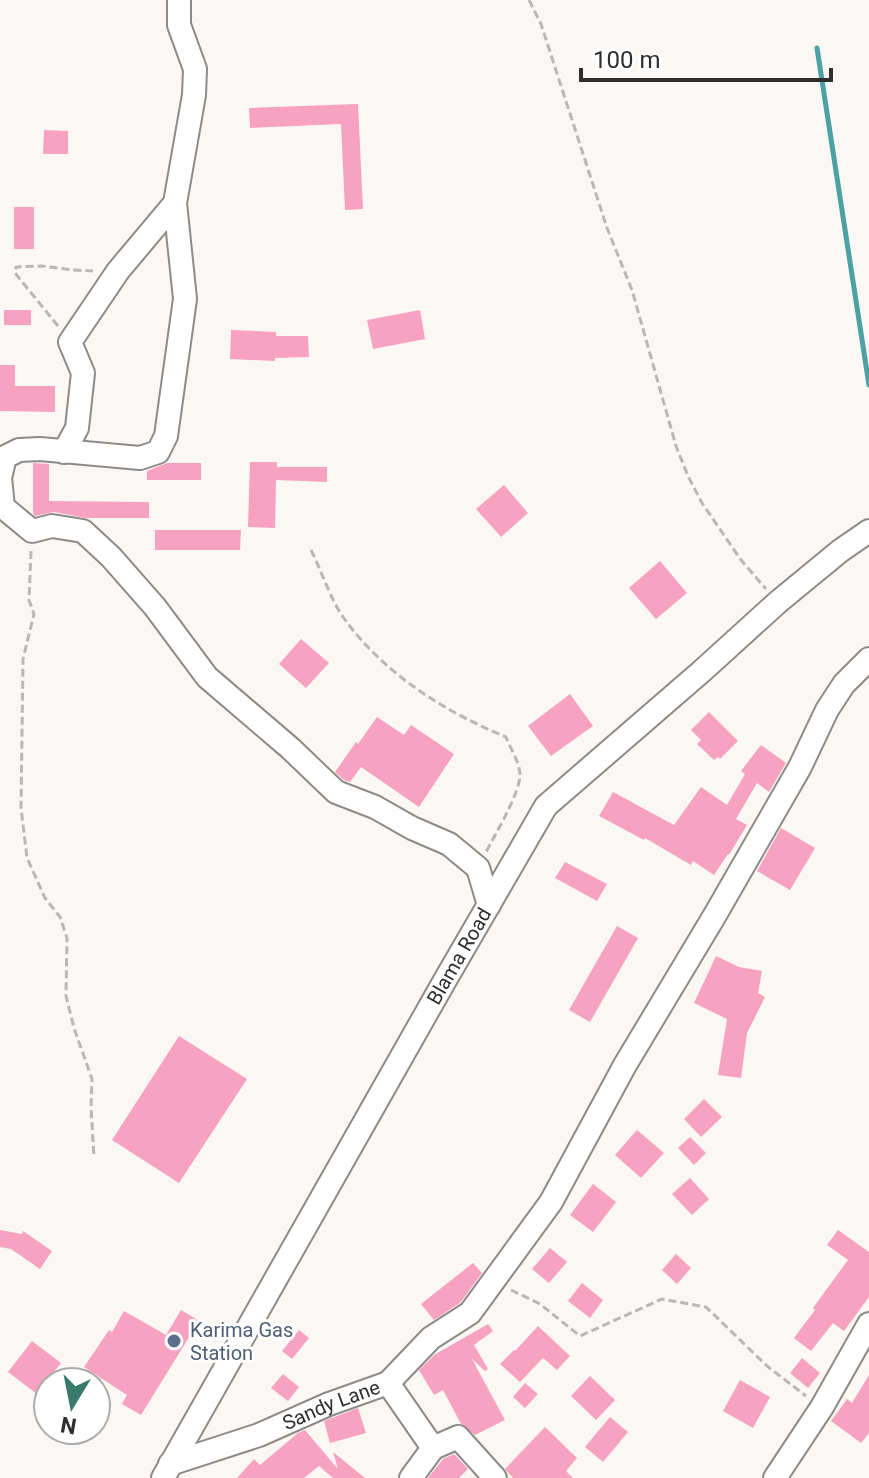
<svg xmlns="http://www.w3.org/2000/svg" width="869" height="1478" font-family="Roboto,sans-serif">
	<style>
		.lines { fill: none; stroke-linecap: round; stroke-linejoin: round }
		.stream { stroke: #4ca1a4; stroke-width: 5 }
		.building { fill: #f8a2c2 }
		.minor-casing { stroke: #8d8a87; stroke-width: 26 }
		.path { stroke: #bab8b5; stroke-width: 3; stroke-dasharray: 8 4; stroke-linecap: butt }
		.minor { stroke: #fff; stroke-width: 22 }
		.service-dot { fill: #5c6f8a; stroke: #fff; stroke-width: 3 }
		.labels { text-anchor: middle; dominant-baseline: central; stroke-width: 6; stroke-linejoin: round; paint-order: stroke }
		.street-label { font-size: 20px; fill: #2f2e2c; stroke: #fff }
		.service-label { font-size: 20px; fill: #4e5e75; stroke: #fff; text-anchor: start }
	</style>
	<rect width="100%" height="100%" fill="#faf7f4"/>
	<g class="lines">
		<path class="stream" d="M817 48 869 385"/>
	</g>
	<g class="building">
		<path d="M358 104 363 209 345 210 341 124 250 128 249 108Z"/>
		<path d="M44 130 68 131V154H43Z"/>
		<rect x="14" y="207" width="20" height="42"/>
		<rect x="4" y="310" width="27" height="15"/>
		<path d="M420 310 425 339 373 349 367 320Z"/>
		<path d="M231 330 276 332V336H308L309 357 275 358V361L230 359Z"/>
		<path d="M0 365H15V386H55V412L0 411Z"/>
		<path d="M250 462H277V467H327V482L276 480 275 528 248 527Z"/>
		<path d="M33 463 49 464V501L149 502V518H86L54 512 35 516 33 513Z"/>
		<path d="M167 463H201V480H147V471Z"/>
		<path d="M504 485 528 513 501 537 476 509Z"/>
		<path d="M155 530H241L240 550H155Z"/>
		<path d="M660 561 687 593 656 619 629 588Z"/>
		<path d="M301 639 329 663 306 688 279 664Z"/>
		<path d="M570 694 593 726 551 756 528 726Z"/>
		<path d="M709 712 738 741 720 759 718 757 714 760 697 744 701 740 691 730Z"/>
		<path d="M377 717 404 735 411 725 454 754 419 807 361 767 350 782 344 780 335 772 356 742 358 744Z"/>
		<path d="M761 745 786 763 769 792 757 783 736 819 747 825 729 855 728 854 714 875 693 861 691 865 645 838 644 840 599 816 613 792 674 825 701 787 727 805 745 774 741 771Z"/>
		<path d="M781 828 815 848 790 890 757 871Z"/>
		<path d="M565 862 607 884 597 901 555 878Z"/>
		<path d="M617 926 638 938 590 1022 569 1010Z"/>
		<path d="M716 956 739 967 762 971 758 993 765 997 747 1033 741 1078 718 1075 727 1019 694 1003Z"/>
		<path d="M179 1036 247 1079 179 1183 112 1140Z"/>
		<path d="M704 1099 722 1117 701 1137 684 1119Z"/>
		<path d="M637 1130 664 1153 641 1178 615 1155Z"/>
		<path d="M690 1137 706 1153 694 1165 678 1148Z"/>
		<path d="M690 1178 709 1199 692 1215 672 1194Z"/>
		<path d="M593 1184 616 1202 593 1232 570 1215Z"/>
		<path d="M0 1230 22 1234 23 1231 52 1251 40 1269 11 1249 0 1247Z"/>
		<path d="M838 1230 869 1252V1297L844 1331 833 1323 811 1351 794 1338 815 1310 813 1308 848 1260 827 1245Z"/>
		<path d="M550 1248 567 1262 549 1283 532 1269Z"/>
		<path d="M676 1254 691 1268 677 1284 662 1270Z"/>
		<path d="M473 1263 482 1273 460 1303 434 1320 421 1304Z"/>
		<path d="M582 1283 603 1300 590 1318 568 1301Z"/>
		<path d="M181 1310 199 1321 141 1415 122 1404 127 1395 84 1367 109 1330 112 1332 124 1311 166 1335Z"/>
		<path d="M488 1324 493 1331 474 1345 488 1369 485 1371 472 1359 505 1420 475 1435 461 1424 443 1390 434 1395 419 1370 434 1355Z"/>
		<path d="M538 1326 570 1356 557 1370 543 1358 520 1382 500 1364 514 1350 515 1351Z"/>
		<path d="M299 1330 309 1338 292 1359 282 1351Z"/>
		<path d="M32 1341 61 1363 37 1394 8 1372Z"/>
		<path d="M802 1358 820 1373 808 1388 790 1373Z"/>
		<path d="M283 1374 299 1387 288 1401 271 1388Z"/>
		<path d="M869 1375V1433L861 1443 831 1421 847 1399 852 1403Z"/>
		<path d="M590 1376 615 1400 596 1420 571 1396Z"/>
		<path d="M740 1380 770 1397 753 1428 723 1411Z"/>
		<path d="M525 1383 538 1394 525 1408 513 1397Z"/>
		<path d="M358 1408 366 1433 330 1443 324 1421Z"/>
		<path d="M610 1417 628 1432 603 1462 585 1447Z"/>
		<path d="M545 1427 577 1458 566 1471 573 1478H513L505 1469Z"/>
		<path d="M305 1430 338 1469 333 1452 365 1478H333L319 1466 304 1478H237L254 1459 260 1465 298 1433Z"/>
		<path d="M454 1454 468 1469 459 1478H428L443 1459Z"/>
	</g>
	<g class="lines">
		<g class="minor-casing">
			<g id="minor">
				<path d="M179 0V25L195 69 194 95 175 203 185 299 166 436 158 452 140 458 40 449 19 450 5 457 0 478 3 507 32 531 52 526 83 531 111 557 155 607 207 677 290 748 336 792 375 807 412 828 449 844 478 868 489 905"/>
				<path d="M64 452 77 428 83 373 70 342 118 271 175 203"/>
				<path d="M388 1383 431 1338 470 1313 551 1202 625 1065 715 915 800 767 827 710 844 684 869 659"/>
				<path id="s1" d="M170 1464 259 1435 329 1404 388 1383 433 1448 458 1437 495 1478"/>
				<path id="s2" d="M163 1478 444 982 546 806 702 671 778 602 840 551 869 531"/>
				<path d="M411 1478 433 1448"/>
				<path d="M775 1478 822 1407 869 1324"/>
			</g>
		</g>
		<g class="path">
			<path d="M529 0 541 24 607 228 632 290 676 446 688 476 702 503 741 560 766 589"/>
			<path d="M58 326 15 273 16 267 41 266 73 270 93 271"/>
			<path d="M311 550C321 570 331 600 343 617 383 673 443 711 506 737 510 748 519 761 520 774 521 791 495 835 486 852"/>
			<path d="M31 551 29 600 34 614 23 659 21 808 27 858 45 898 60 917 67 938 66 996 74 1028 92 1079 91 1107 94 1158"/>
			<path d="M511 1290 540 1304 580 1336 662 1299 706 1307 767 1366 806 1396"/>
		</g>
		<use href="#minor" class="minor"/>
	</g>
	<circle class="service-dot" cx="174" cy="1341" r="8"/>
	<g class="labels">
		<g class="street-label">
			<text stroke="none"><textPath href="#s2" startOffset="600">Blama Road</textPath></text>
			<text stroke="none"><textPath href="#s1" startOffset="172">Sandy Lane</textPath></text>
		</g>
		<g class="service-label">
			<text x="190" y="1330">Karima Gas<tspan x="190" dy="23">Station</tspan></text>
		</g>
	</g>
	<g transform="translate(72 1406) rotate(190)"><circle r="38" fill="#ffffff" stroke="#acabab" stroke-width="2"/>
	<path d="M0-6L14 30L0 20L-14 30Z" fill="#387b6d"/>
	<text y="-12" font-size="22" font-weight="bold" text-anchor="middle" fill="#2f2e2c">N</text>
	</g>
	<path d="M581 68v12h250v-12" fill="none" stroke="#2f2e2c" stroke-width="4"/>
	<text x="593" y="68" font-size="24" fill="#2f2e2c" stroke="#ffffff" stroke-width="6" paint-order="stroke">100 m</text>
</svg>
